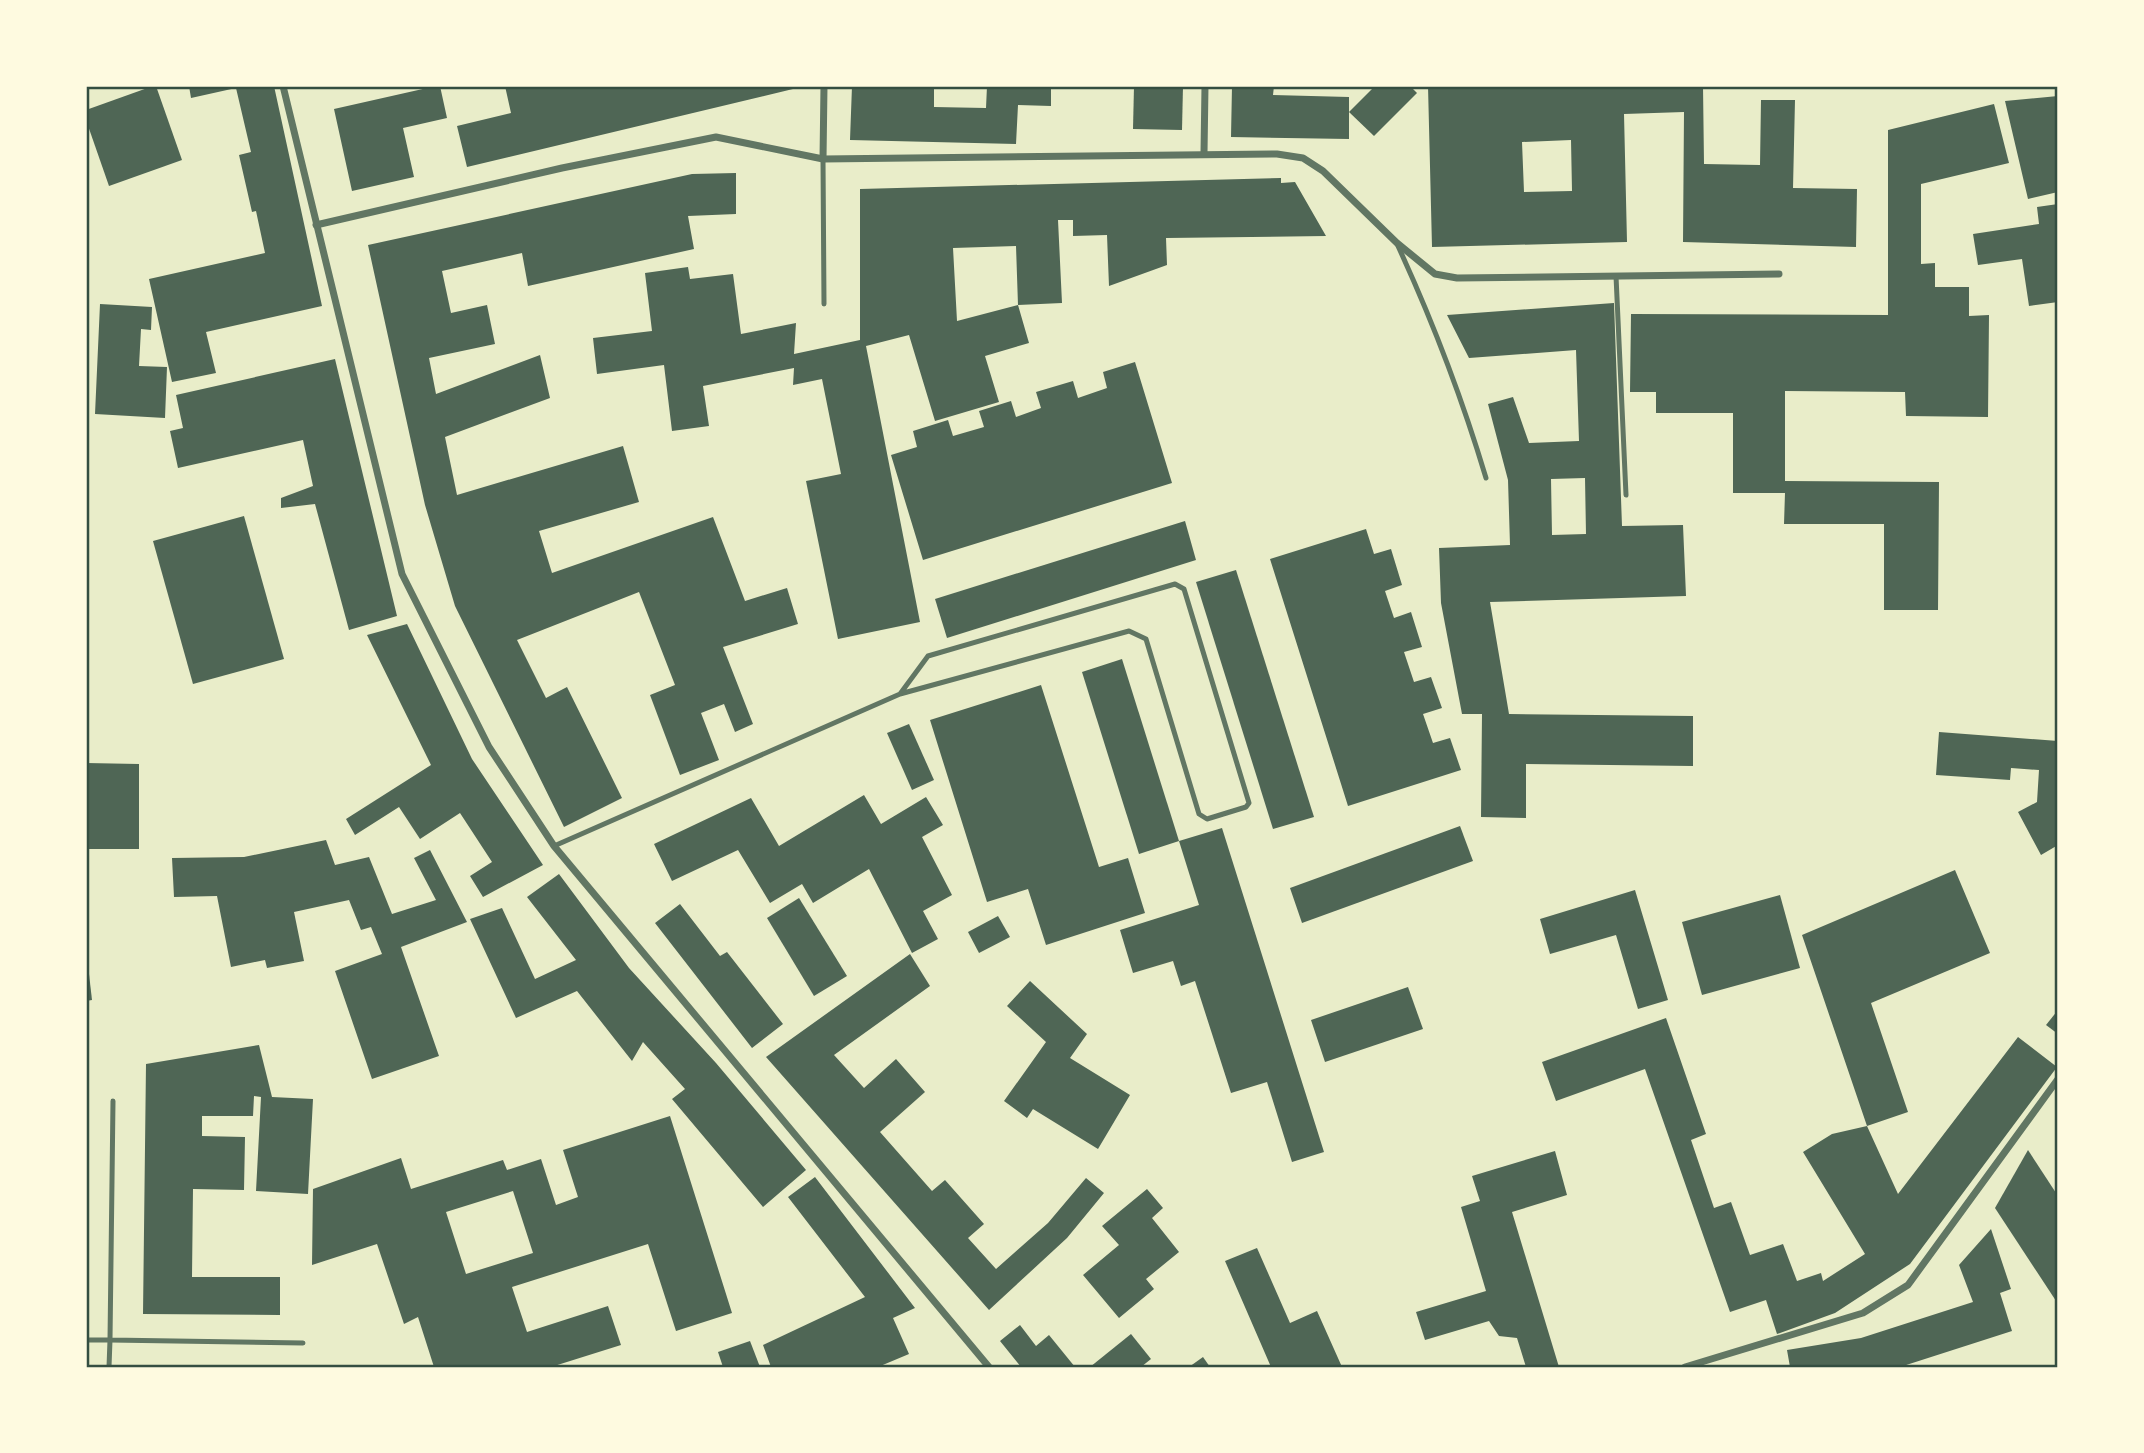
<svg xmlns="http://www.w3.org/2000/svg" width="2144" height="1453" font-family="Manrope,sans-serif">
	<style>
		.building { fill: #4f6655; fill-rule: evenodd }
		.lines { fill: none; stroke-linecap: round; stroke-linejoin: round }
		.service { stroke: #617663; stroke-width: 5 }
		.minor { stroke: #617663; stroke-width: 7 }
		.neatline { fill: none; stroke: #344e41; stroke-width: 2.5 }
	</style>
	<rect width="100%" height="100%" fill="#e9edc9"/>
	<g class="building">
		<path d="M153 86H156L182 160 109 186 86 120V110Z"/>
		<path d="M189 86H274L322 306 206 332 216 373 172 382 149 279 265 253 256 211 252 212 239 155 251 152 236 88 191 98Z"/>
		<path d="M436 86H440L447 118 403 128 414 177 352 191 334 109Z"/>
		<path d="M505 86H617L618 89 631 86H793V89L467 167 457 126 511 113Z"/>
		<path d="M852 86H934V107L986 108 987 86H1051V106L1018 105 1016 144 850 140Z"/>
		<path d="M1134 86H1183L1182 130 1133 129Z"/>
		<path d="M1232 86H1274L1273 95 1349 97V139L1231 137Z"/>
		<path d="M1375 86H1410L1417 93 1374 136 1349 112Z"/>
		<path d="M1428 86H1703L1704 164 1760 165 1761 100H1795L1793 188 1857 189 1856 247 1683 242 1684 112 1624 114 1627 242 1432 247ZM1571 140 1572 191 1524 192 1522 142Z"/>
		<path d="M2058 96V133H2055L2058 147V192L2028 199 2005 101Z"/>
		<path d="M1994 104 2009 163 1921 184V264L1935 263V287H1969V316L1989 315 1988 417 1906 416 1905 392 1785 391V481L1939 482 1938 610H1884V524H1784L1785 493H1733V413H1656V392H1630L1631 314 1888 315V130Z"/>
		<path d="M736 173V214L688 216 694 249 528 286 522 253 442 271 451 313 487 305 495 344 429 358 436 394 540 355 550 398 445 437 457 495 623 446 639 502 539 531 552 573 713 517 745 601 787 588 798 624 723 647 753 724 735 732 724 704 701 713 719 760 680 775 650 695 675 685 639 592 517 640 546 698 567 687 622 798 564 827 455 606 425 505 368 245 692 174Z"/>
		<path d="M1281 178V183L1295 182 1326 236 1166 238 1167 265 1109 286 1107 235 1073 236V220H1058L1062 303 1018 305 1016 246 953 248 957 321 1018 305 1029 343 985 356 999 402 935 421 909 335 866 346 920 622 838 639 806 481 841 474 822 379 793 385 794 368 703 386 709 426 672 431 664 365 597 374 593 338 652 331 645 273 688 267 690 279 733 274 741 334 796 323 794 354 860 340V189Z"/>
		<path d="M2058 204V302L2029 306 2022 259 1978 265 1973 234 2039 224 2037 207Z"/>
		<path d="M1614 303 1622 526 1683 525 1686 596 1490 602 1509 714 1693 716V766L1526 764V818L1481 817 1482 714H1462L1441 603 1439 548 1510 545 1508 480 1488 404 1513 397 1529 443 1579 441 1576 350 1469 358 1447 315ZM1585 478 1586 534 1552 535 1551 479Z"/>
		<path d="M100 304 152 307 151 330 141 329 139 366 167 367 165 418 95 414Z"/>
		<path d="M335 359 397 616 349 630 315 504 281 508V498L313 486 303 440 178 468 170 431 183 428 176 395Z"/>
		<path d="M1135 362 1172 483 923 560 891 455 917 447 913 431 948 420 953 436 984 427 979 411 1011 401 1016 417 1041 408 1036 392 1073 381 1078 398 1107 388 1103 372Z"/>
		<path d="M244 516 284 659 193 684 153 541Z"/>
		<path d="M1185 521 1196 560 947 638 935 599Z"/>
		<path d="M1366 529 1374 554 1391 549 1402 585 1385 591 1394 618 1411 612 1422 647 1404 652 1414 682 1431 677 1442 708 1423 714 1433 743 1450 738 1461 770 1348 806 1270 559Z"/>
		<path d="M1236 570 1314 817 1273 829 1196 582Z"/>
		<path d="M407 624 472 759 543 865 483 897 470 876 492 862 460 813 420 839 399 807 355 835 346 819 431 765 367 635Z"/>
		<path d="M1122 659 1179 841 1139 854 1082 672Z"/>
		<path d="M1041 685 1099 867 1128 858 1145 913 1046 945 1028 889 987 902 930 720Z"/>
		<path d="M909 724 934 780 912 790 887 733Z"/>
		<path d="M1939 732 2058 741V845L2041 855 2018 812 2037 802 2039 770 2011 768 2010 780 1936 775Z"/>
		<path d="M86 763 139 764V849H86Z"/>
		<path d="M864 795 881 824 926 797 943 825 922 837 952 895 923 911 938 939 912 953 869 869 813 903 802 884 770 903 738 850 672 881 654 844 751 798 779 846Z"/>
		<path d="M1460 826 1473 861 1302 923 1290 888Z"/>
		<path d="M1222 828 1324 1152 1292 1162 1267 1082 1231 1093 1195 981 1181 986 1173 961 1133 973 1120 930 1199 905 1179 841Z"/>
		<path d="M326 840 335 865 369 857 392 914 436 900 414 858 430 850 467 922 401 947 439 1056 372 1079 335 971 382 954 371 927 361 930 349 900 294 912 304 961 267 968 265 960 231 967 217 896 174 897 172 858 244 857Z"/>
		<path d="M1955 870 1990 953 1871 1003 1908 1112 1867 1126 1898 1194 2018 1037 2057 1067 1910 1264 1835 1313 1777 1334 1766 1300 1730 1312 1645 1069 1556 1101 1542 1062 1666 1018 1706 1134 1691 1140 1714 1208 1731 1202 1750 1255 1783 1244 1797 1281 1821 1273 1823 1281 1865 1254 1803 1152 1832 1134 1867 1126 1802 935Z"/>
		<path d="M559 874 629 968 716 1063 806 1170 763 1207 672 1099 685 1089 643 1042 632 1061 577 991 516 1018 470 919 502 908 535 979 576 960 527 897Z"/>
		<path d="M1635 890 1668 1000 1638 1009 1616 935 1550 954 1540 919Z"/>
		<path d="M1780 895 1800 968 1702 995 1682 922Z"/>
		<path d="M799 898 847 976 814 996 767 918Z"/>
		<path d="M680 904 720 956 727 952 783 1024 752 1048 655 923Z"/>
		<path d="M998 916 1010 937 979 953 968 932Z"/>
		<path d="M86 948 92 1000 86 1001Z"/>
		<path d="M910 954 930 986 834 1055 864 1088 896 1059 925 1092 880 1132 932 1191 945 1180 984 1224 968 1238 996 1269 1048 1223 1086 1178 1104 1193 1067 1238 989 1310 766 1057Z"/>
		<path d="M1030 981 1087 1034 1070 1058 1130 1095 1098 1149 1033 1109 1027 1118 1004 1101 1046 1042 1007 1006Z"/>
		<path d="M1408 987 1423 1029 1325 1062 1311 1020Z"/>
		<path d="M2058 1010V1034L2046 1025Z"/>
		<path d="M259 1045 272 1097 313 1099 308 1194 256 1191 261 1097 254 1096 253 1116H202V1136L245 1137 244 1190 193 1189 192 1277H280V1315L143 1314 146 1064Z"/>
		<path d="M670 1116 732 1313 676 1331 648 1244 512 1287 527 1332 608 1306 621 1345 551 1367H434L418 1317 404 1324 377 1244 312 1265 313 1189 401 1158 411 1189 503 1160 507 1170 541 1159 556 1205 578 1197 563 1150ZM513 1191 533 1253 466 1274 446 1212Z"/>
		<path d="M2028 1150 2058 1196V1304L1995 1208Z"/>
		<path d="M1555 1151 1567 1195 1512 1212 1559 1367H1526L1517 1338 1499 1336 1489 1321 1425 1340 1416 1312 1486 1291 1461 1207 1480 1201 1472 1176Z"/>
		<path d="M815 1177 915 1308 893 1318 909 1354 878 1367H771L763 1345 865 1297 788 1197Z"/>
		<path d="M1147 1189 1163 1208 1152 1218 1179 1252 1146 1279 1154 1289 1119 1318 1083 1275 1119 1245 1102 1226Z"/>
		<path d="M1991 1229 2011 1289 2000 1293 2012 1331 1900 1367H1790L1787 1350 1861 1338 1973 1302 1959 1265Z"/>
		<path d="M1257 1248 1290 1323 1317 1311 1342 1367H1271L1225 1261Z"/>
		<path d="M1020 1325 1036 1346 1049 1335 1075 1367H1021L1000 1341Z"/>
		<path d="M1131 1334 1151 1359 1141 1367H1090Z"/>
		<path d="M750 1341 760 1367H723L718 1352Z"/>
		<path d="M1203 1357 1210 1367H1189Z"/>
	</g>
	<g class="lines">
		<g class="service">
			<path d="M823 159 824 304"/>
			<path d="M1398 246C1433 322 1462 398 1486 478"/>
			<path d="M1616 276 1626 495"/>
			<path d="M554 846 900 694 928 656 1175 584 1184 589 1249 803 1246 807 1207 819 1199 814 1146 639 1129 631 900 694"/>
			<path d="M113 1101 110 1340 303 1343"/>
			<path d="M86 1340H110L109 1367"/>
		</g>
		<g class="minor">
			<path d="M283 86 402 574 489 747 554 846 989 1367"/>
			<path d="M1204 153 1205 86"/>
			<path d="M823 159 824 86"/>
			<path d="M316 225 562 168 716 137 823 159 1277 154 1303 158 1323 171 1397 243 1435 274 1457 278 1779 274"/>
			<path d="M1685 1367 1863 1313 1908 1285 2058 1079"/>
		</g>
	</g>
	<rect width="2144" height="1453" fill="none" stroke="#fefae0" stroke-width="175"/>
	<rect x="88" y="88" width="1968" height="1278" class="neatline"/>
</svg>
